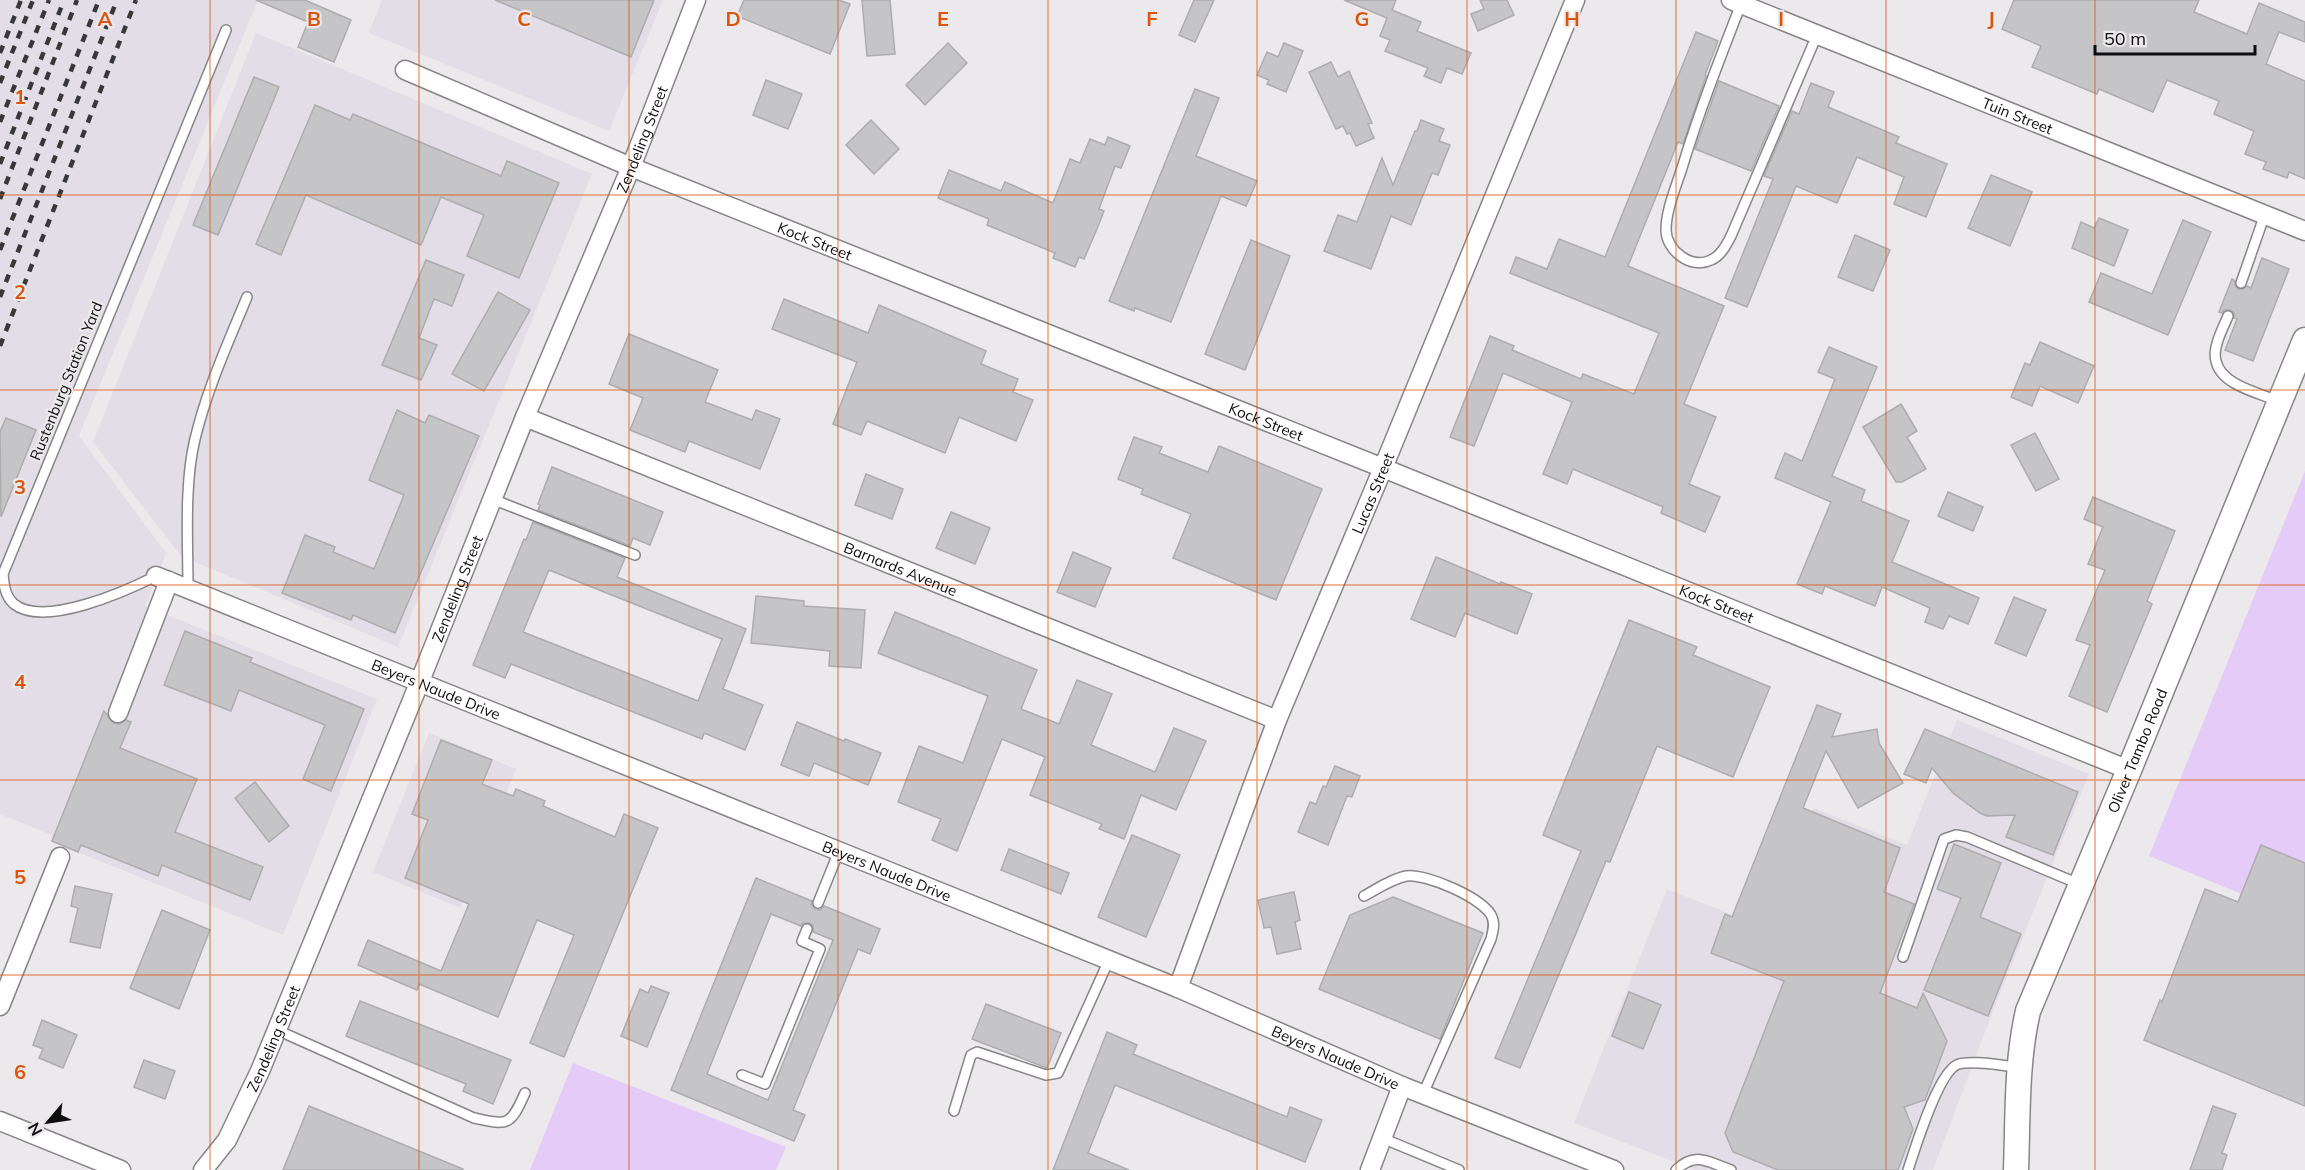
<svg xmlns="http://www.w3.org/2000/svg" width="2305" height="1170" font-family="Mulish,sans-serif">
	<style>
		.built { fill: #e3dde7 }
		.green { fill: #e5cbf7 }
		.building { fill: #c5c4c6; stroke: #adacaf; stroke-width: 1.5; fill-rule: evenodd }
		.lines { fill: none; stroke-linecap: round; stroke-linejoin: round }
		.lane-casing { stroke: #878588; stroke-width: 12 }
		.street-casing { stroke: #878588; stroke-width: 21 }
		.secondary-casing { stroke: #878588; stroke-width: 27 }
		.lane { stroke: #fff; stroke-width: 9 }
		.street { stroke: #fff; stroke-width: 18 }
		.secondary { stroke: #fff; stroke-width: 24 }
		.rail { stroke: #393839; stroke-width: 4.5; stroke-dasharray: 8 8; stroke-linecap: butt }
		.grid { fill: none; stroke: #dd550c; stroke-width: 1.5; stroke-opacity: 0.55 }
		.labels { text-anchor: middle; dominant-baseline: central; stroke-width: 4.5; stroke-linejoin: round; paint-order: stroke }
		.street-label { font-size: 15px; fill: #0f0e0f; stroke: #ebe9ec }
		.grid-label { font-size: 20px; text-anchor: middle; font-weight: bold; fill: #dd550c; stroke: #ebe9ec; stroke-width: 4.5; stroke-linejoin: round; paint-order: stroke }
	</style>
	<rect width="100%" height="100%" fill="#ebe9ec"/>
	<g class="built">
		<path d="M0 0H258L79 436 166 553 145 606 377 699 283 935 50 841 52 835 0 814Z"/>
		<path d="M382 0H663L609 131 369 33Z"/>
		<path d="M256 33 592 174 398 647 181 556 93 442Z"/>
		<path d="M1957 720 2089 774 1991 1016 1933 1170H1695L1574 1123 1667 889 1766 928 1814 808 1907 845Z"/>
		<path d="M429 733 516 769 460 908 373 872Z"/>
	</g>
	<g class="green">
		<path d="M2305 471V920L2149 856Z"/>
		<path d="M573 1063 786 1147 776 1170H530Z"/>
	</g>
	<g class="building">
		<path d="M256 0H305L351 20 334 62 298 47 308 22Z"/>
		<path d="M495 0H654L631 57Z"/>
		<path d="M744 0H839L850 4 830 54 737 16Z"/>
		<path d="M862 0H890L895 54 867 56Z"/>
		<path d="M1194 0H1214L1195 42 1179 35Z"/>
		<path d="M1344 0H1396L1392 10 1421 22 1417 31 1471 53 1462 74 1447 68 1441 83 1424 76 1428 68 1385 51 1390 40 1380 36 1387 18Z"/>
		<path d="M1480 0H1507L1514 15 1478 31 1471 14 1484 9Z"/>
		<path d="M2014 0H2199L2194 12 2247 34 2259 3 2305 22V42L2279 32 2266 64 2305 81V179L2289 172 2287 178 2263 169 2266 162 2245 154 2254 131 2214 114 2219 101 2167 80 2153 112 2099 89 2097 94 2032 67 2041 46 2002 29Z"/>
		<path d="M1696 32 1718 41 1705 75 1706 76 1683 144 1678 142 1628 266 1724 306 1684 404 1716 417 1689 484 1720 497 1705 532 1661 513 1663 507 1573 469 1567 484 1543 474 1572 402 1503 373 1474 446 1450 437 1490 336 1514 346 1512 350 1581 379 1583 374 1634 394 1659 333 1510 273 1516 257 1547 269 1559 239 1605 257Z"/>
		<path d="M948 43 967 63 925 105 906 85Z"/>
		<path d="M1284 43 1303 51 1286 92 1267 84 1269 80 1257 75 1267 52 1278 57Z"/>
		<path d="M1331 62 1338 77 1349 71 1372 123 1368 124 1374 138 1356 146 1350 133 1347 134 1343 126 1336 129 1309 72Z"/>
		<path d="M254 77 279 87 218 235 193 225Z"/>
		<path d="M766 80 802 94 788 129 753 115Z"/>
		<path d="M1719 81 1779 106 1751 171 1695 149Z"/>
		<path d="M1811 83 1834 92 1828 107 1899 137 1896 143 1947 164 1926 217 1894 204 1904 177 1857 157 1837 203 1796 186 1747 307 1725 298 1773 179 1764 176 1792 111 1799 114Z"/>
		<path d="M1195 89 1219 98 1196 156 1257 181 1246 206 1221 196 1171 322 1135 308 1134 311 1109 301Z"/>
		<path d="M315 105 350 120 353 114 501 176 507 161 559 183 519 278 467 256 484 215 441 197 421 245 306 195 281 255 256 244Z"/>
		<path d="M871 120 899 149 874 174 846 145Z"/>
		<path d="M1421 120 1444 129 1439 141 1450 145 1438 175 1432 173 1411 225 1391 216 1371 269 1324 251 1338 215 1357 222 1382 158 1393 185 1415 131H1417Z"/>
		<path d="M1108 137 1130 146 1121 168 1115 166 1099 209 1104 211 1097 229 1084 259 1079 257 1075 267 1053 258 1055 253 987 225 989 219 938 198 949 170 1001 191 1005 182 1053 203 1070 159 1080 163 1090 139 1105 145Z"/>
		<path d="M1991 175 2032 192 2010 246 1968 228Z"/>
		<path d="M2099 218 2128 230 2114 266 2072 248 2081 222 2094 228Z"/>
		<path d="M2183 220 2211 232 2168 335 2089 302 2101 273 2152 294Z"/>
		<path d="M1855 235 1890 250 1873 291 1838 277Z"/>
		<path d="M1251 240 1290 256 1245 370 1205 354Z"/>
		<path d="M2262 258 2289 269 2253 361 2225 350 2237 319 2234 318V313L2230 310H2224L2222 313 2219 312 2232 279 2235 281V285L2238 289H2243L2247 286 2251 288Z"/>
		<path d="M426 260 464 275 452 306 434 299 419 338 437 345 421 380 382 365Z"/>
		<path d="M498 292 530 310 484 391 452 374Z"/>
		<path d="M784 299 868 333 879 305 986 351 981 364 1018 379 1013 392 1033 400 1016 441 959 417 945 453 867 421 861 435 833 424 857 362 772 329Z"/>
		<path d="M629 334 718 370 705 402 752 420 756 410 780 419 760 469 689 441 685 452 630 430 643 398 609 384Z"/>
		<path d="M2040 342 2094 366 2078 403 2040 386 2032 406 2011 397 2025 363 2030 365Z"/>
		<path d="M1829 347 1877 367 1832 476 1865 490 1861 501 1909 521 1892 562 1979 598 1968 624 1949 616 1943 629 1925 622 1930 608 1882 587 1875 606 1825 586 1822 594 1797 584 1831 502 1775 478 1785 453 1802 461 1835 379 1818 372Z"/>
		<path d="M1901 404 1917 431 1907 437 1926 469 1902 482H1896L1863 427Z"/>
		<path d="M397 410 425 423 429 415 479 436 395 633 353 615 351 620 282 593 305 535 335 547 333 552 374 569 404 495 369 480Z"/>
		<path d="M6 418 36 430 1 517 0 432Z"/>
		<path d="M2035 433 2059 479 2036 491 2011 445Z"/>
		<path d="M1134 437 1162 447 1159 453 1208 472 1219 446 1322 489 1276 600 1173 558 1191 514 1141 494 1143 489 1118 479Z"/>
		<path d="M552 467 663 512 650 545 633 538 630 546 538 510 540 505 538 504Z"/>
		<path d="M866 474 903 489 892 519 855 505Z"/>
		<path d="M1948 492 1983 507 1973 531 1938 516Z"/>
		<path d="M2093 497 2175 531 2147 601 2152 604 2107 712 2069 696 2090 645 2076 640 2105 570 2088 564 2103 527 2084 519Z"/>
		<path d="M951 512 990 528 975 564 936 548Z"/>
		<path d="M533 522 625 558 617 577 746 629 723 689 763 705 745 750 704 733 702 739 511 664 505 678 473 665 524 539 526 540ZM549 570 722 639 698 701 523 632Z"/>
		<path d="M1073 552 1111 568 1095 607 1057 592Z"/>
		<path d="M1436 557 1500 584 1501 582 1532 594 1517 634 1465 613 1455 637 1411 619Z"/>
		<path d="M756 596 804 601V606L865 610 861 668 829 666 830 651 751 643Z"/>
		<path d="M2014 597 2046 610 2026 656 1995 643Z"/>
		<path d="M895 612 1037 670 1021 709 1059 724 1077 680 1112 694 1091 745 1155 772 1174 728 1206 741 1176 810 1141 795 1124 839 1099 829 1102 824 1030 795 1045 757 1002 739 957 851 932 840 941 819 898 802 919 746 963 763 988 696 878 653Z"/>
		<path d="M1629 620 1697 647 1693 655 1770 687 1733 777 1657 746 1610 862 1606 861 1520 1068 1495 1058 1581 851 1543 835Z"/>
		<path d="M185 631 252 658 250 662 364 709 331 791 303 779 325 725 239 690 231 711 164 685Z"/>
		<path d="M1817 705 1841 714 1832 737 1877 729 1879 743 1903 783 1858 808 1826 751 1803 808 1900 848 1884 892 1914 904 1880 993 1917 1008 1923 993 1947 1041 1925 1100 1904 1107 1913 1129 1898 1170H1778L1733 1152 1725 1133 1784 981 1711 953 1725 914 1732 917Z"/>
		<path d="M104 711 113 723 120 724 126 720 131 722 120 748 197 779 175 832 263 867 250 900 162 865 158 876 81 845 78 852 52 841Z"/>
		<path d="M797 722 844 741 845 739 881 753 868 785 814 763 809 776 781 765Z"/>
		<path d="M1925 729 2078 792 2053 855 2006 837 2015 815 1987 816 1980 813 1953 793 1932 768 1926 783 1904 774Z"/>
		<path d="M441 740 492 760 482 784 513 796 516 789 545 801 543 806 615 837 624 814 658 828 564 1057 530 1043 574 935 537 920 498 1017 419 984 417 990 358 965 368 940 441 971 469 904 405 878 428 820 412 814Z"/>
		<path d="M1335 766 1360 776 1352 797 1347 796 1328 845 1298 832 1310 802 1316 804 1323 786 1326 787Z"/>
		<path d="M255 782 289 826 269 842 235 798Z"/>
		<path d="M1132 835 1180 855 1146 937 1098 917Z"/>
		<path d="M1954 844 2001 863 1980 917 2021 934 1988 1016 1924 990 1961 898 1937 889Z"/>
		<path d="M2261 845 2305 863V1106L2144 1040 2160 1000 2162 1002 2205 889 2238 902Z"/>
		<path d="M1009 849 1069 873 1061 894 1001 870Z"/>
		<path d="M756 878 812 901 811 904 815 909 820 910 824 906 880 929 870 954 858 949 793 1110 805 1115 794 1141 671 1090ZM771 914 801 926 803 923H809L813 925V932L833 940 768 1100 707 1074Z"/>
		<path d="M75 886 112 894 100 948 70 942 78 908 71 906Z"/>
		<path d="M1294 892 1300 920 1295 922 1301 949 1277 954 1271 927 1264 928 1258 900Z"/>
		<path d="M1393 897 1483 933 1440 1039 1319 989 1350 915Z"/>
		<path d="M162 910 210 930 179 1009 130 988Z"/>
		<path d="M651 986 669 993 647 1047 621 1036 640 989 648 993Z"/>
		<path d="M1629 992 1661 1005 1643 1049 1612 1036Z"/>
		<path d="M360 1001 511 1060 493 1104 463 1091 466 1084 346 1036Z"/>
		<path d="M986 1004 1061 1033 1047 1068 972 1039Z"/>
		<path d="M42 1020 77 1035 63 1068 39 1058 43 1049 33 1045Z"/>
		<path d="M1107 1032 1137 1045 1133 1054 1287 1117 1290 1107 1322 1120 1305 1162 1115 1085 1088 1153 1129 1170H1053Z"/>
		<path d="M144 1060 175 1071 165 1099 134 1087Z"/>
		<path d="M309 1106 463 1169V1170H283Z"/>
		<path d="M2213 1106 2236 1114 2222 1153 2227 1155 2222 1170H2190Z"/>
	</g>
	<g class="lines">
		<g class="lane-casing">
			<g id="lane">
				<path d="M1741 4C1720 58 1699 112 1682 168 1676 187 1666 210 1666 230 1666 250 1691 270 1711 260 1721 256 1726 245 1731 236L1817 35"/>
				<path d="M2241 283 2265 214"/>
				<path d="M2228 316C2223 328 2212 348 2216 361 2221 385 2259 393 2278 401"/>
				<path d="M492 499 635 555"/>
				<path d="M156 576C126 591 44 628 14 604 5 596 4 585 3 574L226 30"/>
				<path d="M188 589C188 542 184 484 195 439 207 389 228 343 247 297"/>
				<path d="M1364 896C1377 889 1391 879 1406 876 1425 873 1484 898 1492 917 1495 924 1493 931 1491 939L1423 1094"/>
				<path d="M818 903 839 851"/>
				<path d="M1903 957 1944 839 1956 835 1967 837 2079 884"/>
				<path d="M277 1030 474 1118C508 1125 510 1127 525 1093"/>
				<path d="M742 1075 765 1084 820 949 802 941 807 929"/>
				<path d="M954 1111 971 1055 977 1052 1046 1075 1058 1073 1109 960"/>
				<path d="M1382 1138 1459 1170"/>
				<path d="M1676 1170C1696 1151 1708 1162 1731 1170"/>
				<path d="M1908 1170C1915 1149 1939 1069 1959 1064 1973 1060 2003 1066 2019 1067"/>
			</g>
		</g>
		<g class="street-casing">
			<g id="street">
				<path id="s1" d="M1731 0 2305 231"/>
				<path id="s2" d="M405 70 631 167 1383 468 2129 770"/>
				<path id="s3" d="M525 417 1277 720"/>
				<path id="s4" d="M156 576 1178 988 1402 1086 1614 1170"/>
				<path d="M118 713 169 581"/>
				<path id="s5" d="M1178 988 1277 720 1383 468 1575 0"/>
				<path d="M0 1006 60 857"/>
				<path d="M0 1121 121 1170"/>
				<path id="s6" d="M203 1170 227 1140 260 1071 420 681 525 417 631 167 696 0"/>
				<path d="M1370 1170 1402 1086"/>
			</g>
		</g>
		<g class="secondary-casing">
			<g id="secondary">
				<path id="s7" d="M2016 1170C2018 1117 2016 1063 2028 1011L2129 770 2305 340"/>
			</g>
		</g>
		<use href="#lane" class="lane"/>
		<use href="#street" class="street"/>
		<use href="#secondary" class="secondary"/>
		<g class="rail">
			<path d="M0 53 21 0"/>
			<path d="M0 83 33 0"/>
			<path d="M0 122 49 0"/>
			<path d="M0 164 64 0"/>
			<path d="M0 199 77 0"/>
			<path d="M0 250 99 0"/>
			<path d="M0 297 117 0"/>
			<path d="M0 346 136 0"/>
		</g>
	</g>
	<path class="grid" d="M210 0V1170M419 0V1170M629 0V1170M838 0V1170M1048 0V1170M1257 0V1170M1467 0V1170M1676 0V1170M1886 0V1170M2095 0V1170M0 195H2305M0 390H2305M0 585H2305M0 780H2305M0 975H2305"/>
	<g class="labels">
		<g class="street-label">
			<text stroke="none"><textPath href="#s1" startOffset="309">Tuin Street</textPath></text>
			<text stroke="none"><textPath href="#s6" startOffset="1122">Zendeling Street</textPath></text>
			<text stroke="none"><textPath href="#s2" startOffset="444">Kock Street</textPath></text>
			<text transform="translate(66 381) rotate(-68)">Rustenburg Station Yard</text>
			<text stroke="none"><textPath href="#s2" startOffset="930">Kock Street</textPath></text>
			<text stroke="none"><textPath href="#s5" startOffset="532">Lucas Street</textPath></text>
			<text stroke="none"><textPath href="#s3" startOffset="405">Barnards Avenue</textPath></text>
			<text stroke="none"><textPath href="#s6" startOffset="636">Zendeling Street</textPath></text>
			<text stroke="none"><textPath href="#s2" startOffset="1416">Kock Street</textPath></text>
			<text stroke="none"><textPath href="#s4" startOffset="302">Beyers Naude Drive</textPath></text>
			<text stroke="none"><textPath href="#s7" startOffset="442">Oliver Tambo Road</textPath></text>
			<text stroke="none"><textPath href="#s4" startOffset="788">Beyers Naude Drive</textPath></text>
			<text stroke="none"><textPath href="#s6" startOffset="150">Zendeling Street</textPath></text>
			<text stroke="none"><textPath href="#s4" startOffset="1274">Beyers Naude Drive</textPath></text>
		</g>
	</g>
	<g class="grid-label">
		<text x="105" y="26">A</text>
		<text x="314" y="26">B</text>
		<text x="524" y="26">C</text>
		<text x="733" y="26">D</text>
		<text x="943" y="26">E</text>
		<text x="1152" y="26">F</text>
		<text x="1362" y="26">G</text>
		<text x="1572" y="26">H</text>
		<text x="1781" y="26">I</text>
		<text x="1991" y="26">J</text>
		<text x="20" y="104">1</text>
		<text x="20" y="299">2</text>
		<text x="20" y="494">3</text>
		<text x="20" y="689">4</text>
		<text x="20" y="884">5</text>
		<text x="20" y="1079">6</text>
	</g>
	<g transform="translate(48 1122) rotate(241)" stroke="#ebe9ec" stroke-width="4.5" paint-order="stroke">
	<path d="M0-4.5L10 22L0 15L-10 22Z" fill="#0f0e0f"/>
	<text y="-9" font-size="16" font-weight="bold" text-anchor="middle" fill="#0f0e0f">N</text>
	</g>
	<path d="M2095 45v9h160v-9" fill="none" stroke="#0f0e0f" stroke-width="3"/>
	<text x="2104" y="45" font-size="18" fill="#0f0e0f" stroke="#ebe9ec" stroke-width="4.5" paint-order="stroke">50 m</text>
</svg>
